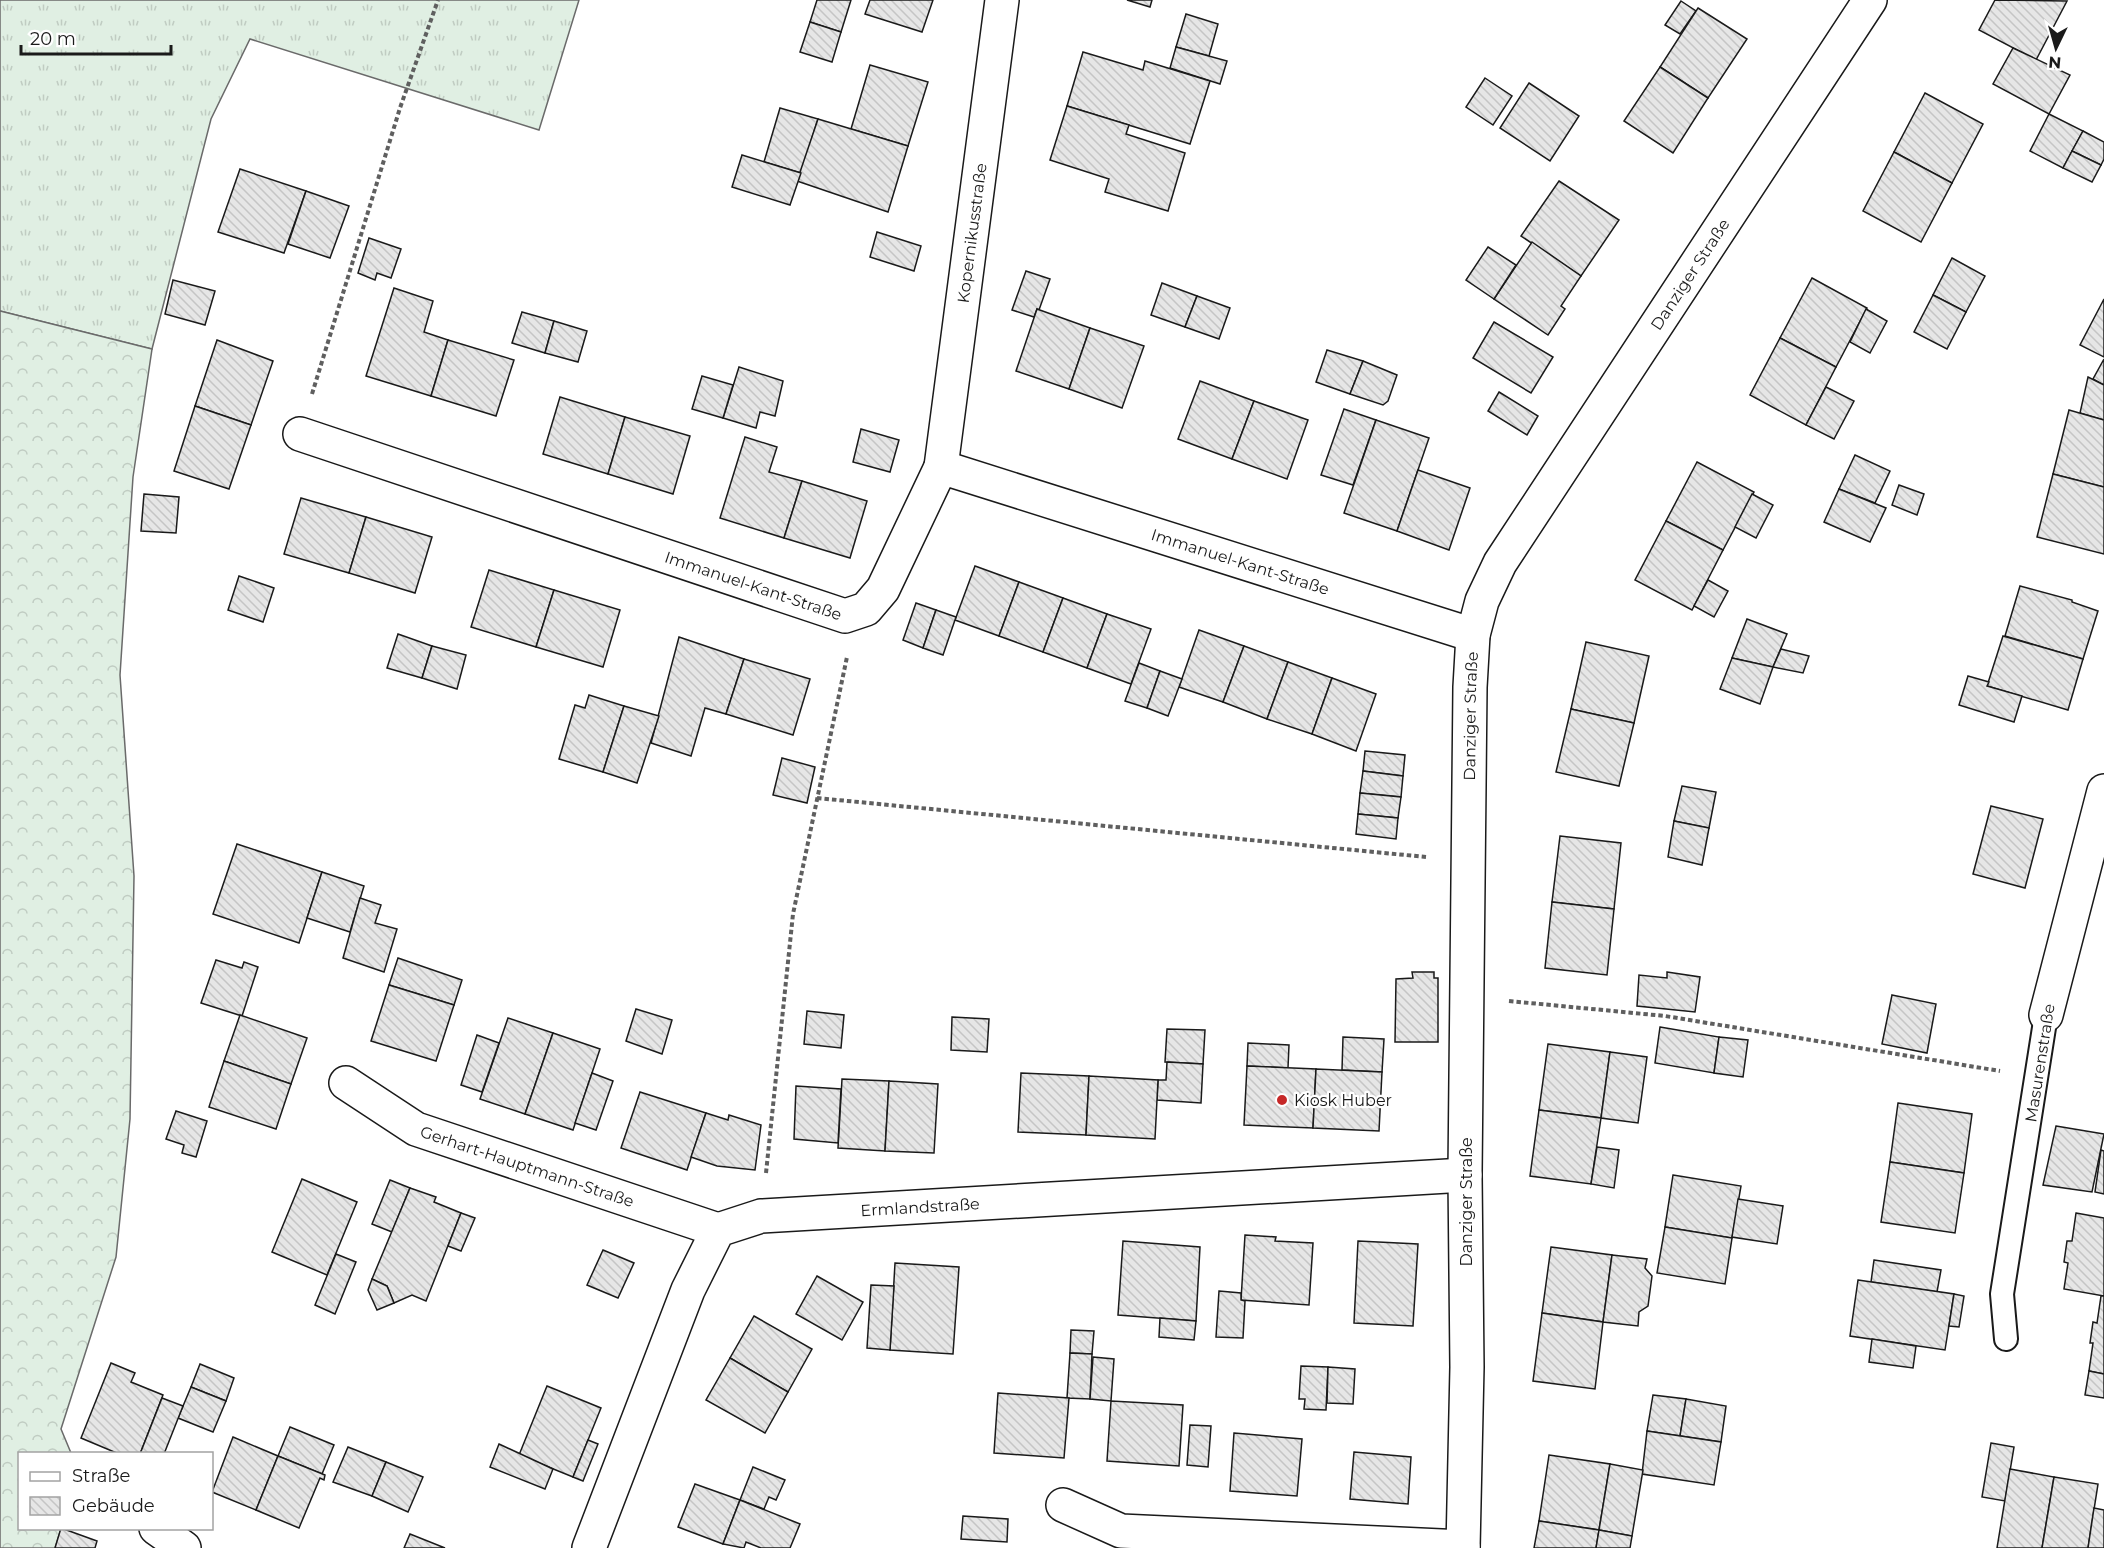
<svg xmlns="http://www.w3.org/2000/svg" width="2104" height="1548" font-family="Montserrat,sans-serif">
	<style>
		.grass { fill: url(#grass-tufts); stroke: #6a6a6a; stroke-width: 1.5 }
		.forest { fill: url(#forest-crowns); stroke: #6a6a6a; stroke-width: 1.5 }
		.building { fill: url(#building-back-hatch); stroke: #1a1a1a; stroke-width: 1.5 }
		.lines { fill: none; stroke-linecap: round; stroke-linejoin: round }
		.lane-casing { stroke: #1a1a1a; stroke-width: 26 }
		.street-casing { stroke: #1a1a1a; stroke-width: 36 }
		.path { stroke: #5f5f5f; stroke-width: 4; stroke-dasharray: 4.5 3; stroke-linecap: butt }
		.lane { stroke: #fff; stroke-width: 22 }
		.street { stroke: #fff; stroke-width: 33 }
		.poi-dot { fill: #c62828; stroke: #fff; stroke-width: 2 }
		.labels { text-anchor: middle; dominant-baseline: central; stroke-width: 4.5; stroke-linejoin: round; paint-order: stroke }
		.street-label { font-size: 16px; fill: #1a1a1a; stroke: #fff }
		.poi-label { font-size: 16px; fill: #1a1a1a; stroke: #fff; text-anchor: start }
	</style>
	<defs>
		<pattern id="grass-tufts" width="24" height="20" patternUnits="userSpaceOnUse" patternTransform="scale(1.5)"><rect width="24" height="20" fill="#e0efe3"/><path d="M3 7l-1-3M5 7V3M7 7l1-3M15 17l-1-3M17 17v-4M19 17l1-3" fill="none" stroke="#c0ccc2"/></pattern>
		<pattern id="forest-crowns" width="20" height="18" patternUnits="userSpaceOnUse" patternTransform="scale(1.5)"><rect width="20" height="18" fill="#e0efe3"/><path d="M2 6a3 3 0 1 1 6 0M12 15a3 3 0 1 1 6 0" fill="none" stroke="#c0ccc2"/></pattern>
		<pattern id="building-back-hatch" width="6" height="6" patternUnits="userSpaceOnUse" patternTransform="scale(1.5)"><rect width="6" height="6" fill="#e6e6e6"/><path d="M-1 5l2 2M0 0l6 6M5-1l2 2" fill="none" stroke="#c5c5c5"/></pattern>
	</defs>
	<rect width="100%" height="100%" fill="#fff"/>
	<path class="grass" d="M0 0H579L539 130 250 39 211 119 152 349 0 311Z"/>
	<path class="forest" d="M0 311 152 349 133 477 120 675 134 876 130 1119 116 1257 61 1429 71 1453 20 1454V1528L61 1529 55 1548H0Z"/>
	<g class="building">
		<path d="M817 0H851L841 32 810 22Z"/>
		<path d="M870 0H933L922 32 865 14Z"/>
		<path d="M1127 0H1152L1150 7Z"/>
		<path d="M1995 0 2067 1 2036 60 1979 30Z"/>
		<path d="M1681 1 1696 11 1680 34 1665 25Z"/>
		<path d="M1698 8 1747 39 1708 98 1660 67Z"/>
		<path d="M1186 14 1218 24 1209 56 1176 47Z"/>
		<path d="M810 22 841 32 832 62 800 52Z"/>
		<path d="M1176 47 1227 61 1220 84 1170 68Z"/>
		<path d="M2013 48 2070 75 2049 114 1993 84Z"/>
		<path d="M1083 52 1143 70 1145 61 1210 81 1190 144 1067 106Z"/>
		<path d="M870 65 928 82 908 146 851 129Z"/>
		<path d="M1660 67 1708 98 1673 153 1624 121Z"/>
		<path d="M1485 78 1512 96 1493 125 1466 107Z"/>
		<path d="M1529 83 1579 116 1550 161 1500 128Z"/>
		<path d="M1925 93 1983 124 1952 183 1894 152Z"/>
		<path d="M1067 106 1129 125 1126 134 1185 153 1168 211 1105 192 1109 179 1050 160Z"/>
		<path d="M780 108 818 119 801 173 764 162Z"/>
		<path d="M2049 114 2083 131 2063 168 2030 151Z"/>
		<path d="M818 119 908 146 888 212 797 181Z"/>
		<path d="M2083 131 2104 142V159L2101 165 2072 151Z"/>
		<path d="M2072 151 2101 165 2092 182 2063 168Z"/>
		<path d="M1894 152 1952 183 1921 242 1863 211Z"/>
		<path d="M742 155 801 173 790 205 732 187Z"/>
		<path d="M240 169 306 191 284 253 218 232Z"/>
		<path d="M1559 181 1619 220 1581 276 1521 236Z"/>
		<path d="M306 191 349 206 330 258 288 244Z"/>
		<path d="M877 232 921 246 914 271 870 257Z"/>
		<path d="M369 238 401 249 391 278 377 273 375 280 358 273Z"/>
		<path d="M1532 242 1581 276 1561 306 1565 309 1548 335 1494 299Z"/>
		<path d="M1488 247 1516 265 1494 299 1466 280Z"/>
		<path d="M1952 258 1985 276 1966 312 1933 295Z"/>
		<path d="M1026 271 1050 279 1039 310 1037 309 1034 317 1012 310Z"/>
		<path d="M1812 278 1867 308 1836 367 1780 338Z"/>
		<path d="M173 280 215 291 205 325 165 314Z"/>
		<path d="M1162 283 1197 296 1185 327 1151 315Z"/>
		<path d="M394 288 433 301 424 332 448 340 431 396 366 376Z"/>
		<path d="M1933 295 1966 312 1947 349 1914 332Z"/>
		<path d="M1197 296 1230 308 1219 339 1185 327Z"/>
		<path d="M2104 299V357L2080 345Z"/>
		<path d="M1037 309 1090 328 1069 389 1016 371Z"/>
		<path d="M1866 309 1887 321 1870 353 1850 342Z"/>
		<path d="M522 312 554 321 545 353 512 343Z"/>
		<path d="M554 321 587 331 578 362 545 353Z"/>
		<path d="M1494 322 1553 357 1531 393 1473 358Z"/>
		<path d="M1090 328 1144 346 1122 408 1069 389Z"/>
		<path d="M1780 338 1836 367 1806 425 1750 395Z"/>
		<path d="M217 340 273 361 251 425 195 406Z"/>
		<path d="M448 340 514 360 496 416 431 396Z"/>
		<path d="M1327 350 1363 361 1350 394 1316 382Z"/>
		<path d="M2104 359V385L2093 379Z"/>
		<path d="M1363 361 1397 375 1388 401 1383 405 1350 394Z"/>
		<path d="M739 367 783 381 775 416 760 412 756 428 723 418Z"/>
		<path d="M702 376 733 385 723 418 692 409Z"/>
		<path d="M2088 377 2104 385V420L2080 413Z"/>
		<path d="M1200 381 1254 401 1232 459 1178 439Z"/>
		<path d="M1826 387 1854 401 1834 439 1806 425Z"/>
		<path d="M1499 392 1538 416 1527 435 1488 411Z"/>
		<path d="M560 397 625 417 608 474 543 454Z"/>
		<path d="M1254 401 1308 420 1287 479 1232 459Z"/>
		<path d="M195 406 251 425 229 489 174 471Z"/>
		<path d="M1344 409 1376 420 1353 485 1321 475Z"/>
		<path d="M2069 410 2104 420V487L2053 474Z"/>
		<path d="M625 417 690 436 673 494 608 474Z"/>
		<path d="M1376 420 1429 438 1397 531 1344 513Z"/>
		<path d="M861 429 899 440 890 472 853 462Z"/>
		<path d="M745 437 777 447 769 472 802 481 784 538 720 518Z"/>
		<path d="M1855 455 1890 471 1875 503 1839 489Z"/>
		<path d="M1697 462 1754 492 1723 550 1666 521Z"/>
		<path d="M1418 470 1470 488 1449 550 1397 531Z"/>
		<path d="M2053 474 2104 487V554L2037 537Z"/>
		<path d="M802 481 867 501 850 558 784 538Z"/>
		<path d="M1899 485 1924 494 1917 515 1892 505Z"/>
		<path d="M1839 489 1886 508 1870 542 1824 522Z"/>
		<path d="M144 494 179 497 176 533 141 531Z"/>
		<path d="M1752 494 1773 505 1756 538 1735 527Z"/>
		<path d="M301 498 366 517 349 573 284 554Z"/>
		<path d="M366 517 432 537 415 593 349 573Z"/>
		<path d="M1666 521 1723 550 1692 610 1635 580Z"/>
		<path d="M975 566 1019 582 999 636 955 620Z"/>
		<path d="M489 570 554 590 536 647 471 627Z"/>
		<path d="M239 576 274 588 263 622 228 610Z"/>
		<path d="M1708 580 1728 591 1714 617 1694 606Z"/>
		<path d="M1019 582 1063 598 1043 652 999 636Z"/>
		<path d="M2020 586 2072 600V602L2098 611 2083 659 2005 636Z"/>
		<path d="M554 590 620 610 603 667 536 647Z"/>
		<path d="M1063 598 1107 614 1087 668 1043 652Z"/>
		<path d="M916 603 936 610 923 648 903 640Z"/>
		<path d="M936 610 956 617 943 655 923 648Z"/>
		<path d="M1107 614 1151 629 1131 684 1087 668Z"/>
		<path d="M1747 619 1787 634 1773 667 1732 658Z"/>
		<path d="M1199 630 1244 646 1223 702 1179 687Z"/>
		<path d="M398 634 432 646 422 678 387 668Z"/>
		<path d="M2003 636 2083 659 2068 710 1987 686Z"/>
		<path d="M679 637 744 659 726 714 705 708 691 756 651 743Z"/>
		<path d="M1586 642 1649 656 1634 723 1571 709Z"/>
		<path d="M432 646 466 655 457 689 422 678Z"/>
		<path d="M1244 646 1288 662 1267 719 1223 702Z"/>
		<path d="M1781 649 1809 656 1803 673 1773 667Z"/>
		<path d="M1732 658 1773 667 1760 704 1720 689Z"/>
		<path d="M744 659 810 679 793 735 726 714Z"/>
		<path d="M1288 662 1332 678 1312 734 1267 719Z"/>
		<path d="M1139 663 1160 671 1147 708 1125 701Z"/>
		<path d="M1160 671 1182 679 1168 716 1147 708Z"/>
		<path d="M1968 676 1989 682 1987 686 2022 696 2014 722 1959 705Z"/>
		<path d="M1332 678 1376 694 1356 751 1312 734Z"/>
		<path d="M589 695 624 706 603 772 559 759 575 705 585 708Z"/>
		<path d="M624 706 659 716 637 783 603 772Z"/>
		<path d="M1571 709 1634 723 1619 786 1556 772Z"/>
		<path d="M1365 751 1405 755 1403 776 1363 771Z"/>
		<path d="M782 758 815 767 807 803 773 795Z"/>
		<path d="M1363 771 1403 776 1401 797 1360 793Z"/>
		<path d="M1682 786 1716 792 1709 828 1674 821Z"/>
		<path d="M1360 793 1401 797 1398 818 1358 814Z"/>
		<path d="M1991 806 2043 819 2025 888 1973 874Z"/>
		<path d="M1358 814 1398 818 1396 839 1356 834Z"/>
		<path d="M1674 821 1709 828 1702 865 1668 857Z"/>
		<path d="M1560 836 1621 843 1614 909 1552 902Z"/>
		<path d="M237 844 322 872 299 943 213 914Z"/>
		<path d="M322 872 364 886 350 932 307 918Z"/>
		<path d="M360 898 381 905 375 923 397 929 384 972 343 958Z"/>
		<path d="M1552 902 1614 909 1607 975 1545 968Z"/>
		<path d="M398 958 462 980 454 1005 389 985Z"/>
		<path d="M216 960 242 968 244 962 258 967 242 1016 201 1003Z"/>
		<path d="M1412 972H1434V978H1438V1042H1395L1396 979 1413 978Z"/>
		<path d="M1667 972 1700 977 1695 1012 1637 1006 1639 975 1667 978Z"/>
		<path d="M389 985 454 1005 436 1061 371 1041Z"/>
		<path d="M1892 995 1936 1004 1927 1053 1882 1044Z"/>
		<path d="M636 1009 672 1020 662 1054 626 1041Z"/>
		<path d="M807 1011 844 1015 841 1048 804 1044Z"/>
		<path d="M240 1015 307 1038 291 1084 224 1061Z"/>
		<path d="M952 1017 989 1019 987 1052 951 1050Z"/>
		<path d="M508 1018 553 1033 525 1114 480 1099Z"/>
		<path d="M1660 1027 1719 1037 1714 1073 1655 1063Z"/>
		<path d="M1167 1029 1205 1030 1203 1064 1165 1062Z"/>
		<path d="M553 1033 600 1049 573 1130 525 1114Z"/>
		<path d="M477 1035 499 1043 482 1092 461 1085Z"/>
		<path d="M1343 1037 1384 1039 1382 1072 1342 1070Z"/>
		<path d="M1719 1037 1748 1040 1743 1077 1714 1073Z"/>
		<path d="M1248 1043 1289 1045 1288 1068 1247 1066Z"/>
		<path d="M1548 1044 1610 1052 1601 1118 1539 1110Z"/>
		<path d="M1610 1052 1647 1057 1638 1123 1601 1118Z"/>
		<path d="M224 1061 291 1084 276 1129 209 1107Z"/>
		<path d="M1167 1062 1203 1064 1201 1103 1157 1100 1158 1080H1166Z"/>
		<path d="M1247 1066 1316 1069 1313 1128 1244 1125Z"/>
		<path d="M1316 1069 1382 1072 1379 1131 1313 1128Z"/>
		<path d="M592 1073 613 1081 596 1130 575 1123Z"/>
		<path d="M1021 1073 1089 1076 1086 1135 1018 1132Z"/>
		<path d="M1089 1076 1158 1080 1155 1139 1086 1135Z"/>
		<path d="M842 1079 889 1081 885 1151 838 1148Z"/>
		<path d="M889 1081 938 1084 934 1153 885 1151Z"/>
		<path d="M796 1086 841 1089 838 1143 794 1139Z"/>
		<path d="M640 1092 706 1113 687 1170 621 1148Z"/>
		<path d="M1898 1103 1972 1114 1964 1173 1890 1162Z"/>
		<path d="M1539 1110 1601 1118 1591 1184 1530 1176Z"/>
		<path d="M176 1111 207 1121 196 1157 182 1153 184 1145 166 1139Z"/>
		<path d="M706 1113 728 1120 729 1115 761 1125 755 1170 717 1166 691 1157Z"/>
		<path d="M2056 1126 2104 1134 2092 1192 2043 1185Z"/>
		<path d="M1597 1147 1619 1150 1614 1188 1591 1184Z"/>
		<path d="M2101 1150 2104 1151V1194L2095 1192Z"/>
		<path d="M1890 1162 1964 1173 1955 1233 1881 1222Z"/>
		<path d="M1673 1175 1741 1186 1732 1238 1665 1227Z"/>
		<path d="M302 1179 357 1202 327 1275 272 1252Z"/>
		<path d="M390 1180 410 1188 392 1232 372 1224Z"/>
		<path d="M410 1188 436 1197 434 1202 461 1213 426 1301 412 1295 394 1303 387 1286 372 1279Z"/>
		<path d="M1738 1199 1783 1206 1777 1244 1732 1237Z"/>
		<path d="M461 1213 475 1218 461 1251 448 1246Z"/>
		<path d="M2076 1213 2104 1218V1296L2064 1289 2068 1263 2064 1262 2067 1241H2072Z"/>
		<path d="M1665 1227 1732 1238 1725 1284 1657 1273Z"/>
		<path d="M1245 1235 1276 1237 1275 1241 1313 1243 1309 1305 1241 1300Z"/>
		<path d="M1123 1241 1200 1247 1196 1321 1118 1315Z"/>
		<path d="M1358 1241 1418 1244 1413 1326 1354 1323Z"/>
		<path d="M1551 1247 1612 1255 1603 1322 1542 1313Z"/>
		<path d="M603 1250 634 1263 618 1298 587 1285Z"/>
		<path d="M336 1254 356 1262 335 1314 315 1305Z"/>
		<path d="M1612 1255 1647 1259 1645 1268 1652 1276 1648 1306 1639 1312 1638 1326 1603 1322Z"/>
		<path d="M1874 1260 1941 1270 1937 1292 1871 1282Z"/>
		<path d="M895 1263 959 1267 953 1354 890 1350Z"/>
		<path d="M817 1276 863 1302 842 1340 796 1314Z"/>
		<path d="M372 1279 387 1286 394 1303 377 1310 368 1290Z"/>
		<path d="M1858 1280 1954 1294 1945 1350 1850 1336Z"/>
		<path d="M871 1285 894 1286 890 1350 867 1348Z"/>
		<path d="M1219 1291 1241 1293V1300L1245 1301 1243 1338 1216 1337Z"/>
		<path d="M1954 1294 1964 1296 1959 1327 1949 1326Z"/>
		<path d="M2101 1296H2104V1374L2089 1371 2093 1343H2090L2093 1322 2097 1323Z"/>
		<path d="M1542 1313 1603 1322 1595 1389 1533 1381Z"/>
		<path d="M754 1316 812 1349 788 1392 730 1358Z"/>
		<path d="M1160 1318 1196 1321 1194 1340 1159 1337Z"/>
		<path d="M1071 1330 1094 1331 1092 1354 1070 1353Z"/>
		<path d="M1872 1339 1916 1346 1913 1368 1869 1362Z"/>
		<path d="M1070 1353 1092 1354 1090 1399 1067 1398Z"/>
		<path d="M1093 1357 1114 1359 1111 1401 1090 1399Z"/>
		<path d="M730 1358 788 1392 765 1433 706 1400Z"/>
		<path d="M111 1363 135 1373 131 1382 163 1395 140 1454H119L81 1438Z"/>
		<path d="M200 1364 234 1378 226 1401 191 1387Z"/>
		<path d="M1301 1366 1328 1367 1326 1410 1304 1409 1305 1399H1299Z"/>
		<path d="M1328 1367 1355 1369 1353 1404 1327 1403Z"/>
		<path d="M2089 1371 2104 1374V1398L2085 1395Z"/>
		<path d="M547 1386 601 1408 573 1477 519 1455Z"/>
		<path d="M191 1387 226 1401 213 1432 178 1418Z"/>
		<path d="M998 1393 1069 1398 1064 1458 994 1453Z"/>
		<path d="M1653 1395 1686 1399 1680 1436 1647 1431Z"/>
		<path d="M162 1398 183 1406 164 1454H140Z"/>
		<path d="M1686 1399 1726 1406 1721 1442 1680 1436Z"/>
		<path d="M1111 1401 1183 1405 1179 1466 1107 1461Z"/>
		<path d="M1190 1425 1211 1426 1208 1467 1187 1465Z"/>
		<path d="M290 1427 334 1445 322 1474 278 1456Z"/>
		<path d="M1647 1431 1721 1442 1714 1485 1642 1474Z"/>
		<path d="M1234 1433 1302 1439 1297 1496 1230 1491Z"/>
		<path d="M233 1437 278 1456 256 1510 212 1492Z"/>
		<path d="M588 1440 598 1444 583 1481 573 1477Z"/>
		<path d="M1991 1443 2014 1447 2005 1501 1982 1497Z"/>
		<path d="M499 1444 553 1469 545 1489 490 1467Z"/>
		<path d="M348 1447 386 1462 372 1496 333 1482Z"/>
		<path d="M1354 1452 1411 1457 1408 1504 1350 1499Z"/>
		<path d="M1549 1455 1610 1464 1599 1530 1539 1521Z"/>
		<path d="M278 1456 325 1475 324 1480 320 1478 299 1528 256 1510Z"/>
		<path d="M386 1462 423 1477 408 1512 372 1496Z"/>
		<path d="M1610 1464 1643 1470 1632 1536 1599 1530Z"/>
		<path d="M753 1467 785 1480 776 1500 769 1497 764 1509 740 1500Z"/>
		<path d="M2010 1469 2054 1477 2042 1548H1997Z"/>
		<path d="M2054 1477 2098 1484 2088 1548H2042Z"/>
		<path d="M695 1484 740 1500 723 1544 678 1527Z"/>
		<path d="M740 1500 800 1524 790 1548H761L746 1542 744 1548 723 1544Z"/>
		<path d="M2094 1508 2104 1510V1548H2088Z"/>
		<path d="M963 1516 1008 1519 1007 1542 961 1539Z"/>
		<path d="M1539 1521 1599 1530 1596 1548H1534Z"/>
		<path d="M61 1528 97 1541 95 1548H55Z"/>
		<path d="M1599 1530 1632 1536 1630 1548H1596Z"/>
		<path d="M410 1534 445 1548H404Z"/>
	</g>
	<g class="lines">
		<g class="lane-casing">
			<path id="lane" d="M2006 1339 2002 1294 2046 1015"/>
		</g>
		<g class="street-casing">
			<g id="street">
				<path id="s1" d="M300 434 845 616 866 609 883 589 941 467 1473 635"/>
				<path id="s2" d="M941 467 1002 0"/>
				<path d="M2046 1015 2104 791"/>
				<path id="s3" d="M346 1083 416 1129 718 1230"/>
				<path d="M1063 1505 1121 1531 1463 1547"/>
				<path d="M156 1528 184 1548"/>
				<path id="s4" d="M589 1548 688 1290 718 1230 761 1216 1465 1175"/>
				<path id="s5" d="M1463 1548 1467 1367 1465 1175 1470 687 1473 635 1482 601 1500 563 1870 0"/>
			</g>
		</g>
		<g class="path">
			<path d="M312 394 400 108 438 0"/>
			<path d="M817 798 1426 857"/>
			<path d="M1509 1001 1665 1016 2000 1071"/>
			<path d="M766 1173 793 914 847 657"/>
		</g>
		<use href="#lane" class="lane"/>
		<use href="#street" class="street"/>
	</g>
	<circle class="poi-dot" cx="1282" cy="1100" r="6"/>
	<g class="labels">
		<g class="street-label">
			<text stroke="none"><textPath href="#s2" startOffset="236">Kopernikusstraße</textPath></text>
			<text stroke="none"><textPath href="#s5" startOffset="1336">Danziger Straße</textPath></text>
			<text stroke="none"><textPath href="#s1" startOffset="1072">Immanuel-Kant-Straße</textPath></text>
			<text stroke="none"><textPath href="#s1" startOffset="478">Immanuel-Kant-Straße</textPath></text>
			<text stroke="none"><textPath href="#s5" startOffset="832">Danziger Straße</textPath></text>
			<text transform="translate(2040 1063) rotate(-81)">Masurenstraße</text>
			<text stroke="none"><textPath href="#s3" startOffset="201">Gerhart-Hauptmann-Straße</textPath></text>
			<text transform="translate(1466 1202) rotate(-90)">Danziger Straße</text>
			<text stroke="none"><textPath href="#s4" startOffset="548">Ermlandstraße</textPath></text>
		</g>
		<g class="poi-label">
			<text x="1294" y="1100">Kiosk Huber</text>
		</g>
	</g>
	<rect x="18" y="1452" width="195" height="78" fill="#ffffff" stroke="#a3a3a3" stroke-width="1.5"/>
	<rect x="30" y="1472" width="30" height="9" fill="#ffffff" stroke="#a3a3a3" stroke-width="1.5"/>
	<text x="72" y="1482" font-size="18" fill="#1a1a1a">Straße</text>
	<rect x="30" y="1497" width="30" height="18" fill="url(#building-back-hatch)" stroke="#a3a3a3" stroke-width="1.5"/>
	<text x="72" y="1512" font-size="18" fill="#1a1a1a">Gebäude</text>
	<g transform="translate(2056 48) rotate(185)" stroke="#ffffff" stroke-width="4.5" paint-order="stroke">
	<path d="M0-4.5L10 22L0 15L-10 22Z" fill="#1a1a1a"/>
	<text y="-9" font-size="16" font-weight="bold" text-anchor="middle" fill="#1a1a1a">N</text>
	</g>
	<path d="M21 45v9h150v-9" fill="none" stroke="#1a1a1a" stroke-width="3"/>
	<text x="30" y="45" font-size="18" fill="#1a1a1a" stroke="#ffffff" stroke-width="4.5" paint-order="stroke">20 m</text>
</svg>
